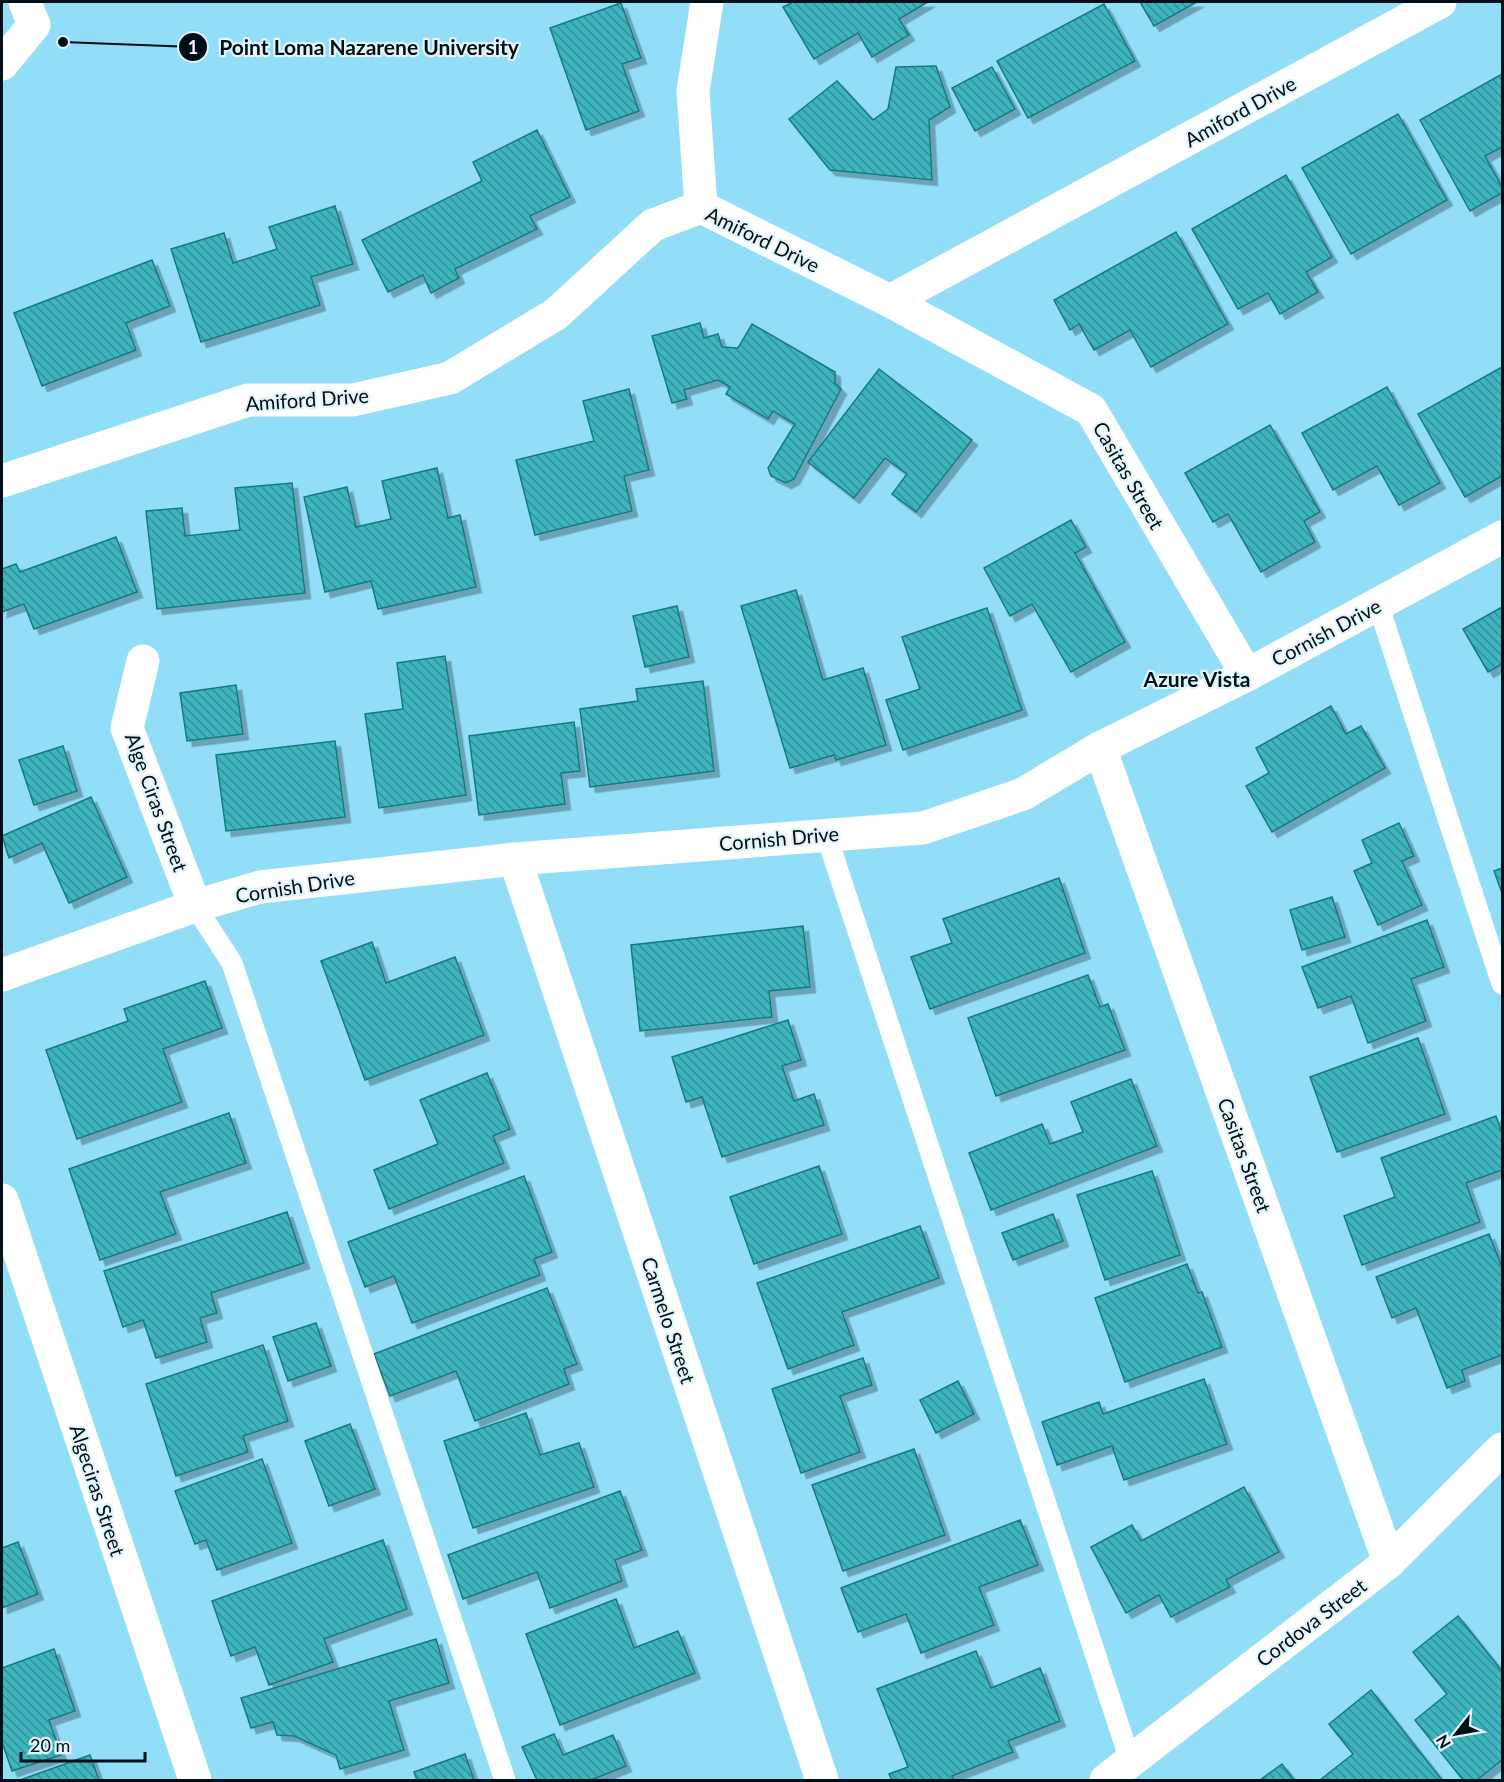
<svg xmlns="http://www.w3.org/2000/svg" width="1504" height="1782" font-family="Lato,sans-serif">
	<style>
		.building { fill: url(#building-back-hatch); stroke: #197980; stroke-width: 1.5; filter: url(#shadow) }
		.lines { fill: none; stroke-linecap: round; stroke-linejoin: round }
		.service { stroke: #fff; stroke-width: 21 }
		.minor { stroke: #fff; stroke-width: 33 }
		.tertiary { stroke: #fff; stroke-width: 33 }
		.labels { text-anchor: middle; dominant-baseline: central; stroke-width: 4.5; stroke-linejoin: round; paint-order: stroke }
		.street-label { font-size: 20px; fill: #000f16; stroke: #e3f4fb }
		.neighbourhood-label { font-size: 21px; font-weight: bold; fill: #000f16; stroke: #e3f4fb }
		.leader { fill: none; stroke: #000f16; stroke-width: 2 }
		.callout-dot { fill: #000f16; stroke: #e3f4fb; stroke-width: 2 }
		.mark-label { font-size: 18px; text-anchor: middle; font-weight: bold; fill: #fff }
		.callout-label { font-size: 21px; text-anchor: middle; font-weight: bold; fill: #000f16; stroke: #e3f4fb; stroke-width: 4.5; stroke-linejoin: round; paint-order: stroke }
	</style>
	<defs>
		<pattern id="building-back-hatch" width="6" height="6" patternUnits="userSpaceOnUse" patternTransform="scale(1.5)"><rect width="6" height="6" fill="#3db4be"/><path d="M-1 5l2 2M0 0l6 6M5-1l2 2" fill="none" stroke="#319199"/></pattern>
		<filter id="shadow"><feDropShadow dx="5.5" dy="5.5" stdDeviation="0" flood-color="#0004"/></filter>
	</defs>
	<rect width="100%" height="100%" fill="#92ddf8"/>
	<g class="building">
		<path d="M793 2H928L899 19 909 35 872 57 858 33 814 59 783 7Z"/>
		<path d="M1140 2H1197L1154 26Z"/>
		<path d="M621 3 641 58 622 64 639 111 586 130 550 28Z"/>
		<path d="M1104 4 1135 61 1028 118 997 61Z"/>
		<path d="M936 66 950 107 929 120 932 180 830 170 789 119 837 81 873 120 888 109 896 67Z"/>
		<path d="M992 67 1015 109 975 131 952 88Z"/>
		<path d="M1502 74V147L1485 156 1502 187V193L1470 211 1420 120Z"/>
		<path d="M1398 114 1447 200 1351 254 1302 168Z"/>
		<path d="M537 130 570 197 530 216 537 229 455 269 459 278 431 293 423 275 388 292 362 240 482 181 473 162Z"/>
		<path d="M1286 175 1332 257 1306 272 1318 292 1280 314 1268 293 1238 309 1192 229Z"/>
		<path d="M335 206 353 264 311 277 320 305 201 342 171 249 224 233 233 263 277 249 269 227Z"/>
		<path d="M1176 232 1228 324 1151 367 1130 330 1094 350 1079 324 1070 330 1054 300Z"/>
		<path d="M152 260 170 306 126 323 136 350 42 386 14 313Z"/>
		<path d="M700 323 704 338 718 334 722 347 738 348 752 324 835 372V383L841 389 794 479 786 483 771 476 768 468 795 424 773 411 768 419 726 394 730 387 718 380 684 390 687 399 672 403 652 336Z"/>
		<path d="M1502 367V476L1465 497 1418 414Z"/>
		<path d="M879 369 972 440 916 512 892 494 907 474 885 458 854 498 808 462Z"/>
		<path d="M1387 387 1440 483 1399 505 1377 466 1333 490 1302 433Z"/>
		<path d="M629 389 649 470 624 476 632 511 535 535 516 460 594 441 583 401Z"/>
		<path d="M1270 425 1320 512 1304 521 1315 542 1261 572 1228 514 1213 522 1185 473Z"/>
		<path d="M437 468 448 518 460 515 476 587 378 609 371 581 325 592 304 497 347 487 356 527 391 519 382 481Z"/>
		<path d="M292 483 305 593 157 609 146 511 182 508 185 536 240 530 235 488Z"/>
		<path d="M1071 520 1086 547 1075 553 1125 642 1071 672 1032 604 1010 616 984 568Z"/>
		<path d="M116 537 137 592 34 629 24 604 2 612V569L16 564 20 572Z"/>
		<path d="M796 590 823 680 863 668 886 745 836 760 834 755 790 768 741 606Z"/>
		<path d="M677 606 689 657 645 667 633 616Z"/>
		<path d="M1502 607V664L1488 672 1463 629Z"/>
		<path d="M987 608 1022 710 903 750 886 700 920 689 902 637Z"/>
		<path d="M445 656 466 795 379 808 365 714 403 709 397 663Z"/>
		<path d="M703 681 714 771 590 787 580 709 638 701 636 689Z"/>
		<path d="M236 685 243 734 187 741 180 693Z"/>
		<path d="M1331 706 1346 734 1361 726 1385 768 1272 832 1246 786 1269 773 1256 748Z"/>
		<path d="M574 722 580 771 561 773 565 804 479 815 469 736Z"/>
		<path d="M335 741 345 817 226 831 216 755Z"/>
		<path d="M63 746 77 791 34 805 19 760Z"/>
		<path d="M91 797 127 877 69 903 42 843 9 858 2 836Z"/>
		<path d="M1399 823 1414 856 1402 861 1422 905 1378 925 1354 871 1372 863 1362 840Z"/>
		<path d="M1502 868V893L1494 871Z"/>
		<path d="M1059 878 1085 953 930 1009 911 957 952 943 943 919Z"/>
		<path d="M1332 897 1345 937 1302 950 1290 910Z"/>
		<path d="M1427 920 1444 967 1411 979 1426 1021 1368 1043 1351 996 1318 1008 1302 967Z"/>
		<path d="M803 926 810 987 769 991 772 1017 640 1031 631 945Z"/>
		<path d="M372 942 386 983 455 957 484 1035 365 1080 321 961Z"/>
		<path d="M1088 975 1100 1007 1108 1004 1125 1050 996 1096 968 1018Z"/>
		<path d="M205 981 222 1028 163 1049 182 1102 77 1139 46 1050 128 1021 124 1009Z"/>
		<path d="M788 1020 801 1060 782 1066 794 1101 814 1094 824 1125 722 1157 702 1097 686 1102 672 1057Z"/>
		<path d="M1418 1038 1445 1114 1337 1152 1310 1077Z"/>
		<path d="M487 1073 510 1129 493 1136 504 1163 389 1209 374 1170 438 1144 420 1100Z"/>
		<path d="M1131 1079 1157 1146 991 1210 969 1153 1042 1124 1050 1144 1083 1132 1071 1102Z"/>
		<path d="M229 1113 246 1163 160 1192 176 1234 100 1260 69 1169Z"/>
		<path d="M1496 1116 1502 1133V1170L1466 1183 1480 1222 1362 1265 1344 1216 1395 1197 1381 1158Z"/>
		<path d="M819 1166 842 1234 754 1264 730 1197Z"/>
		<path d="M1152 1171 1180 1255 1105 1280 1077 1195Z"/>
		<path d="M524 1176 552 1252 534 1259 540 1275 412 1323 394 1276 365 1287 348 1242Z"/>
		<path d="M287 1212 304 1263 211 1293 217 1313 200 1318 207 1342 156 1358 143 1320 123 1327 104 1271Z"/>
		<path d="M1053 1214 1063 1241 1013 1260 1002 1233Z"/>
		<path d="M920 1226 939 1278 842 1312 854 1345 788 1369 757 1283Z"/>
		<path d="M1489 1234 1502 1267V1355L1462 1370 1465 1381 1447 1388 1416 1308 1392 1318 1376 1277Z"/>
		<path d="M1187 1264 1198 1293 1202 1292 1222 1347 1125 1382 1095 1298Z"/>
		<path d="M547 1288 577 1364 564 1369 569 1384 475 1421 456 1371 390 1396 374 1354Z"/>
		<path d="M316 1323 331 1366 288 1381 273 1337Z"/>
		<path d="M263 1345 288 1421 243 1436 248 1452 176 1476 146 1384Z"/>
		<path d="M863 1358 872 1385 840 1396 860 1452 801 1473 772 1389Z"/>
		<path d="M1204 1379 1227 1444 1124 1480 1112 1446 1057 1465 1042 1422 1099 1402 1103 1414Z"/>
		<path d="M958 1381 974 1414 936 1433 920 1400Z"/>
		<path d="M526 1413 540 1455 579 1443 594 1487 473 1528 444 1441Z"/>
		<path d="M350 1424 375 1489 329 1506 305 1441Z"/>
		<path d="M914 1449 945 1535 843 1571 812 1485Z"/>
		<path d="M262 1459 292 1543 217 1570 206 1540 195 1544 175 1491Z"/>
		<path d="M1244 1487 1279 1552 1226 1580 1230 1587 1171 1617 1159 1595 1126 1613 1091 1547 1132 1525 1141 1541Z"/>
		<path d="M620 1491 642 1550 615 1560 622 1581 550 1608 537 1572 463 1599 448 1555Z"/>
		<path d="M1020 1520 1038 1565 979 1587 994 1625 921 1653 906 1614 858 1632 841 1588Z"/>
		<path d="M383 1540 407 1609 324 1639 333 1662 269 1685 255 1647 231 1656 212 1601Z"/>
		<path d="M18 1542 38 1594 2 1608V1548Z"/>
		<path d="M616 1599 634 1648 678 1631 695 1673 560 1725 526 1634Z"/>
		<path d="M1458 1616 1502 1671V1760L1477 1780H1463L1415 1720 1447 1694 1413 1652Z"/>
		<path d="M436 1639 449 1683 389 1701 404 1750 340 1769 336 1755 294 1736 277 1735 273 1722 251 1728 241 1698Z"/>
		<path d="M54 1649 75 1711 49 1720 61 1755 12 1771 2 1742V1668Z"/>
		<path d="M976 1651 991 1688 1040 1668 1060 1721 1008 1741 1013 1752 952 1776 954 1780H892L889 1774 908 1767 877 1689Z"/>
		<path d="M1371 1690 1442 1780H1320L1353 1754 1329 1724Z"/>
		<path d="M554 1734 563 1755 613 1735 626 1766 591 1780H537L522 1747Z"/>
		<path d="M465 1754 474 1780H417L414 1772Z"/>
		<path d="M90 1755 99 1780H20Z"/>
		<path d="M1282 1764 1294 1780H1260Z"/>
	</g>
	<g class="lines">
		<g class="service">
			<path d="M1378 604 1502 984"/>
			<path d="M826 834 1130 1760"/>
			<path d="M195 906 232 963 505 1780"/>
		</g>
		<g class="minor">
			<path d="M2 64 34 25 25 2"/>
			<path d="M701 207 693 91 707 2"/>
			<path d="M890 301 1091 410 1247 675"/>
			<path d="M2 481 248 400H353L450 378 556 314 653 225 701 207 890 301 1440 2"/>
			<path d="M143 661 127 728 195 906"/>
			<path d="M1100 748 1389 1562"/>
			<path d="M515 859 822 1780"/>
			<path d="M2 975 195 906 260 887 515 859 923 828 1023 794 1100 748 1247 675 1502 537"/>
			<path d="M2 1200 195 1780"/>
		</g>
		<path class="tertiary" d="M1106 1780 1389 1562 1502 1449"/>
	</g>
	<g class="labels">
		<g class="street-label">
			<text transform="translate(1240 111) rotate(-29)">Amiford Drive</text>
			<text transform="translate(763 239) rotate(26)">Amiford Drive</text>
			<text transform="translate(307 399) rotate(-4)">Amiford Drive</text>
			<text transform="translate(1129 475) rotate(60)">Casitas Street</text>
			<text transform="translate(1326 632) rotate(-28)">Cornish Drive</text>
			<text transform="translate(157 802) rotate(70)">Alge Ciras Street</text>
			<text transform="translate(779 838) rotate(-5)">Cornish Drive</text>
			<text transform="translate(295 886) rotate(-9)">Cornish Drive</text>
			<text transform="translate(1245 1155) rotate(70)">Casitas Street</text>
			<text transform="translate(669 1320) rotate(72)">Carmelo Street</text>
			<text transform="translate(98 1490) rotate(72)">Algeciras Street</text>
			<text transform="translate(1311 1622) rotate(-37)">Cordova Street</text>
		</g>
		<g class="neighbourhood-label">
			<text x="1197" y="678">Azure Vista</text>
		</g>
	</g>
	<path class="leader" d="M63 42L193 47"/>
	<g class="callout-dot">
		<circle cx="63" cy="42" r="6"/>
		<circle cx="193" cy="47" r="15"/>
	</g>
	<g class="mark-label">
		<text x="193" y="54">1</text>
	</g>
	<g class="callout-label">
		<text x="369" y="55">Point Loma Nazarene University</text>
	</g>
	<rect width="1504" height="1782" fill="none" stroke="#000f16" stroke-width="6"/>
	<g transform="translate(1456 1734) rotate(239)" stroke="#e3f4fb" stroke-width="4.5" paint-order="stroke">
	<path d="M0-4.5L10 22L0 15L-10 22Z" fill="#000f16"/>
	<text y="-9" font-size="16" font-weight="bold" text-anchor="middle" fill="#000f16">N</text>
	</g>
	<path d="M21 1752v9h124v-9" fill="none" stroke="#000f16" stroke-width="3"/>
	<text x="30" y="1752" font-size="18" fill="#000f16" stroke="#e3f4fb" stroke-width="4.5" paint-order="stroke">20 m</text>
</svg>
